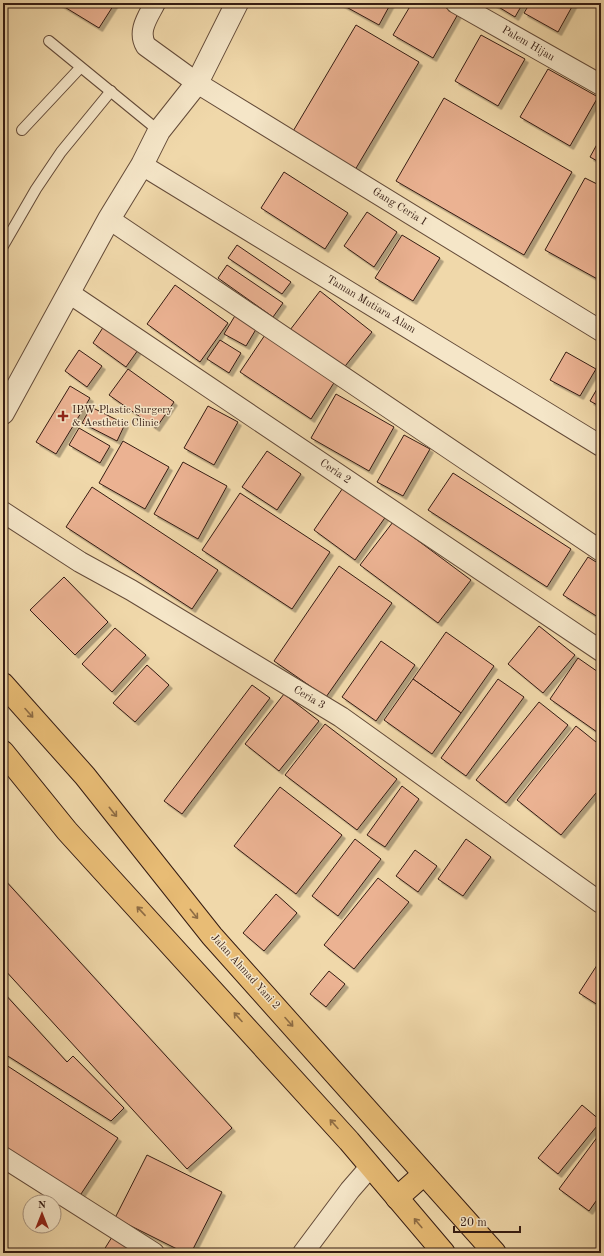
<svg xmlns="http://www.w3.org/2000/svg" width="604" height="1256" font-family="'Old Standard TT',serif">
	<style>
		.building { fill: #ebb292; stroke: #351c13; filter: url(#shadow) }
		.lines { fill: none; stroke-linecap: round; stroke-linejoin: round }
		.service-casing { stroke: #644b39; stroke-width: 12 }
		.minor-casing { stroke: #644b39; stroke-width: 22 }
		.tertiary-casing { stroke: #644b39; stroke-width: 24 }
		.trunk-casing { stroke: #351c13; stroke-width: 24 }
		.service { stroke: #f5e6c8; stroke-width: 10 }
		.minor { stroke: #f5e6c8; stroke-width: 20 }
		.tertiary { stroke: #f5e6c8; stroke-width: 22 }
		.trunk { stroke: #e8bc75; stroke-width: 22 }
		.oneway { stroke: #8e6c44 }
		.poi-dot { fill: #8f2418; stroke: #f5e6c8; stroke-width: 1.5 }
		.labels { text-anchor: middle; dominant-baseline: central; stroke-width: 3; stroke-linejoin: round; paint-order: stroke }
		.street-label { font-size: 11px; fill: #351c13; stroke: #f5e6c8 }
		.poi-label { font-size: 11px; fill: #351c13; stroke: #f5e6c8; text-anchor: start }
	</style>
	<defs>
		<filter id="shadow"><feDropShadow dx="3.5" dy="3.5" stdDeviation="0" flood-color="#0004"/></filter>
	</defs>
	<rect width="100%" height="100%" fill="#f0d8aa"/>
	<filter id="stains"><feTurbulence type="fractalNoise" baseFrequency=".005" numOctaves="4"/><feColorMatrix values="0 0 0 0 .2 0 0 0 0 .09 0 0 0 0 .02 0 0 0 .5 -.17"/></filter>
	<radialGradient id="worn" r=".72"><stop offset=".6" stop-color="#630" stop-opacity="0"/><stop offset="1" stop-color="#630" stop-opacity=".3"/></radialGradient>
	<g class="building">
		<path d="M58 3H115L99 28Z"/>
		<path d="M339 3H391L379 25Z"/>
		<path d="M412 3H437L458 14 433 58 393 35Z"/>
		<path d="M492 3H523L515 17Z"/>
		<path d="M530 3H574L558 32 524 13Z"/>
		<path d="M356 25 419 62 352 175 289 138Z"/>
		<path d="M481 35 525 59 498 106 455 81Z"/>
		<path d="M548 69 598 97 570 146 520 117Z"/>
		<path d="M444 98 572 172 524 255 396 181Z"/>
		<path d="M601 137V163L590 157Z"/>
		<path d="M284 172 348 213 325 249 261 208Z"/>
		<path d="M585 178 601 186V281L545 250Z"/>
		<path d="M367 212 397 232 374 267 344 246Z"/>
		<path d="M402 235 440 258 413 301 375 278Z"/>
		<path d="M237 245 291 282 282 294 228 258Z"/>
		<path d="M227 265 283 303 273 317 218 278Z"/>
		<path d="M175 285 228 323 200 362 147 324Z"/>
		<path d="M320 291 372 332 342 370 290 330Z"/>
		<path d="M236 314 258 326 246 346 224 334Z"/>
		<path d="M104 326 138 350 126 367 93 343Z"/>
		<path d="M267 332 337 378 311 419 240 372Z"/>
		<path d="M220 340 241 353 229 373 207 359Z"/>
		<path d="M79 350 102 366 87 387 65 371Z"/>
		<path d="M566 352 596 369 580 396 550 380Z"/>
		<path d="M128 369 174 402 156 428 109 395Z"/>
		<path d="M601 382V407L590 401Z"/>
		<path d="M70 386 90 398 56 454 36 442Z"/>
		<path d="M336 394 394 427 369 471 311 438Z"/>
		<path d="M208 406 238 422 214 465 184 448Z"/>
		<path d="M91 407 125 424 117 441 82 423Z"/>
		<path d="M79 428 110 446 100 463 69 445Z"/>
		<path d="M404 435 430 449 403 496 377 482Z"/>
		<path d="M123 441 169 467 145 509 99 483Z"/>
		<path d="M267 451 301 474 277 510 242 487Z"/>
		<path d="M183 462 227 486 198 539 154 514Z"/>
		<path d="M453 473 571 549 547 587 428 510Z"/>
		<path d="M347 482 389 512 355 560 314 530Z"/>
		<path d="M92 487 218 570 192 609 66 527Z"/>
		<path d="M240 493 330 552 292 609 202 550Z"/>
		<path d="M393 522 471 580 438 623 360 565Z"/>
		<path d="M588 557 601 565V619L563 595Z"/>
		<path d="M339 566 392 603 326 697 274 661Z"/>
		<path d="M64 577 108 622 75 655 30 610Z"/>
		<path d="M539 626 575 655 543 693 508 664Z"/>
		<path d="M115 628 146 655 112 692 82 664Z"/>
		<path d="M446 632 494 666 461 713 413 679Z"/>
		<path d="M381 641 415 665 376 721 342 697Z"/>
		<path d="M578 658 601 674V727L597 732 550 699Z"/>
		<path d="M147 665 169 685 135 722 113 703Z"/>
		<path d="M413 679 461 713 432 754 384 720Z"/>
		<path d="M498 679 524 697 466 776 441 758Z"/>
		<path d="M252 685 270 698 182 814 164 801Z"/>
		<path d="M284 694 319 721 279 771 245 744Z"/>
		<path d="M539 702 568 725 506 803 476 780Z"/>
		<path d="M325 724 397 779 357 830 285 775Z"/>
		<path d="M576 726 601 746V787L561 835 517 800Z"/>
		<path d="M402 786 419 799 385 847 367 835Z"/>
		<path d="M280 787 342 835 296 894 234 846Z"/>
		<path d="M355 839 381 859 338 916 312 896Z"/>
		<path d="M466 839 491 857 463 896 438 879Z"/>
		<path d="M415 850 437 866 418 892 396 876Z"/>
		<path d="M3 878 232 1128 187 1169 3 968Z"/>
		<path d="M378 878 409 902 354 969 324 945Z"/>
		<path d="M276 894 297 913 264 951 243 933Z"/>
		<path d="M601 959V1007L579 993Z"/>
		<path d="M329 971 345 984 326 1007 310 994Z"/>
		<path d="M3 992 67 1062 73 1056 124 1108 111 1121 3 1053Z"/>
		<path d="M3 1063 118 1138 79 1197 3 1148Z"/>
		<path d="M582 1105 601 1121 558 1174 538 1158Z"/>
		<path d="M601 1132V1194L589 1211 559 1189Z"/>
		<path d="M147 1155 222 1192 191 1253H185L115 1218Z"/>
		<path d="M112 1237 137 1253H102Z"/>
	</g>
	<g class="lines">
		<g class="service-casing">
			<g id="service">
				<path d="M49 41 159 131"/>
				<path d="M22 130 80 68"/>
				<path d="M3 246 36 189 61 152 111 91"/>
			</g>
		</g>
		<g class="minor-casing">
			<g id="minor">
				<path d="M155 3C148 17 137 31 146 46L197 83 601 331"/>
				<path d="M456 3 601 85"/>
				<path d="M142 165 601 446"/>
				<path d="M109 219 601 551"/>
				<path d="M69 293 601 651"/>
				<path d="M3 512 80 562 131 590 341 717 601 903"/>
				<path d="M3 1157 154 1253"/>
				<path d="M303 1253 350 1190 370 1167"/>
			</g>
		</g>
		<g class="tertiary-casing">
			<path id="tertiary" d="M3 413 109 219 142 165 159 131 197 83 237 3"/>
		</g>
		<g class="trunk-casing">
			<g id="trunk">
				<path d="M3 684 85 776 212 936 495 1253"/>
				<path d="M3 752 67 831 349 1141 444 1253"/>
				<path d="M397 1198 424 1174"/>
			</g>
		</g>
		<use href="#service" class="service"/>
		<use href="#minor" class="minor"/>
		<use href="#tertiary" class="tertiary"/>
		<use href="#trunk" class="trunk"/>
	</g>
	<defs><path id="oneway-shaft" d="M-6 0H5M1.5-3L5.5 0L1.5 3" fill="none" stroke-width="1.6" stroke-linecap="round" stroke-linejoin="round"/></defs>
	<g class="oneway">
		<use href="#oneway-shaft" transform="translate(29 713) rotate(48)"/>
		<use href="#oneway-shaft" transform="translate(113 812) rotate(51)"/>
		<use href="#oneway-shaft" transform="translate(141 911) rotate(-133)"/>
		<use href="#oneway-shaft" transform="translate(194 914) rotate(51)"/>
		<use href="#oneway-shaft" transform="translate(238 1017) rotate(-132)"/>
		<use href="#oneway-shaft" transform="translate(289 1022) rotate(48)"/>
		<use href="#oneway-shaft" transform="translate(334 1124) rotate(-132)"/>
		<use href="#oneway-shaft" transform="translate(418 1223) rotate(-130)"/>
	</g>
	<path class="poi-dot" d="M61 410h4v4h4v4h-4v4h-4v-4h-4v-4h4z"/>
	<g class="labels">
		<g class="street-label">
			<text transform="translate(528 44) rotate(30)">Palem Hijau</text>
			<text transform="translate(399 207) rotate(32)">Gang Ceria I</text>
			<text transform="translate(371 305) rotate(31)">Taman Mutiara Alam</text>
			<text transform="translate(335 472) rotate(34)">Ceria 2</text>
			<text transform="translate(309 698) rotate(31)">Ceria 3</text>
			<text transform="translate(245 972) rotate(48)">Jalan Ahmad Yani 2</text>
		</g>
		<g class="poi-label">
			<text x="72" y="410">IPW Plastic Surgery<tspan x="72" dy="13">&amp; Aesthetic Clinic</tspan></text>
		</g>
	</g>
	<rect width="604" height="1256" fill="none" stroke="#f0d8aa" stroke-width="16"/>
	<rect x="4" y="4" width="596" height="1248" fill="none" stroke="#351c13" stroke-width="2"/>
	<rect x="8" y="8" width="588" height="1240" fill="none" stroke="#351c13"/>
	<g transform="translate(42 1214)"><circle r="19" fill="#f5e6c8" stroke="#a89580"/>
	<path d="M0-3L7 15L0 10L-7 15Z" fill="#8f2418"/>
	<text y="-6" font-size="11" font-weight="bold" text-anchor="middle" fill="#351c13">N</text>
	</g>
	<path d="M454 1226v6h66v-6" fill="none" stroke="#351c13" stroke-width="2"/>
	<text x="460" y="1226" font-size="12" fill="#351c13" stroke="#f5e6c8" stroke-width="3" paint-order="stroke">20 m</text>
	<rect width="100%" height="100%" filter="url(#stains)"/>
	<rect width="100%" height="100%" fill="url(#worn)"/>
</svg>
